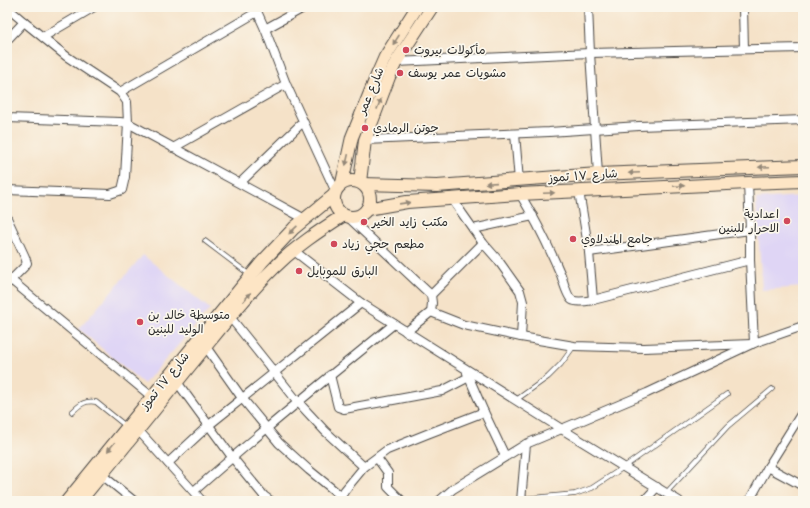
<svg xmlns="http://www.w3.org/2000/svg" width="810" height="508" font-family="Kalam,'Playpen Sans Arabic',sans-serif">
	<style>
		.built { fill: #dfd5f5 }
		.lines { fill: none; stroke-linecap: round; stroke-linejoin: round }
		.service-casing { stroke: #494643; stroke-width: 5.5 }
		.minor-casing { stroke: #494643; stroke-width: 10 }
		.secondary-casing { stroke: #494643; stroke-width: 14 }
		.service { stroke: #fff; stroke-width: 4 }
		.minor { stroke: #fff; stroke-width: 8 }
		.secondary { stroke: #fde5c5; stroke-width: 12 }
		.oneway { fill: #948878 }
		.poi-dot { fill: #d1495b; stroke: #fbf7ec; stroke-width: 1.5 }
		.labels { text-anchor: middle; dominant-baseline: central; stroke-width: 3.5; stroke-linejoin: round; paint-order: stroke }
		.poi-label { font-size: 12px; fill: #2b2b2b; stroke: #fbf7ec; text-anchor: start }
		.street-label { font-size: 12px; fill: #2b2b2b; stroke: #fbf7ec }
	</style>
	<rect width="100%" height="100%" fill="#fbf7ec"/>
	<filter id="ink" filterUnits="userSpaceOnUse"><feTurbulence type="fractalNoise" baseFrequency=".025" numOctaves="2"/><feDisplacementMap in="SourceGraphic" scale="8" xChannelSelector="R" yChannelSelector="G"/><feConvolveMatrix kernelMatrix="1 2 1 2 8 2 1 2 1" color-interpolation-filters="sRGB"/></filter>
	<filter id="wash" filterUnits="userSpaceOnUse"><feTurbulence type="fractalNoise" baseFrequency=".012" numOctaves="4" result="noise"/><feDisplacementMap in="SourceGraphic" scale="16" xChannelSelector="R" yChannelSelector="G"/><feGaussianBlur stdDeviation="0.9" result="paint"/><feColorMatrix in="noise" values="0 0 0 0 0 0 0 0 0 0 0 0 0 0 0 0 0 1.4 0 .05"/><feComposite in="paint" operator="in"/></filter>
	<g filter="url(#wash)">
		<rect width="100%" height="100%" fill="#f5e2c8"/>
		<g class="built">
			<path d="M803 196V287L762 290 756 199Z"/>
			<path d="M143 255 210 309 144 384 79 329Z"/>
		</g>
	</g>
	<g filter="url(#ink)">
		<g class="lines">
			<g class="service-casing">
				<g id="service">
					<path d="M205 241 250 275"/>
					<path d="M516 400 548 377 561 364 574 346"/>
					<path d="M72 412C80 405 84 400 96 402L127 427"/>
					<path d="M666 493 728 426 772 389"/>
					<path d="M521 499 575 494 592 488 624 467 727 394"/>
				</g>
			</g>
			<g class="minor-casing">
				<g id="minor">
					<path d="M255 7 265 29 286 84 335 190"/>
					<path d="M588 7 590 53 598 174"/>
					<path d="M743 7 744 49"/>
					<path d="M265 29 305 7"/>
					<path d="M43 37 94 7"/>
					<path d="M7 40 24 22"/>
					<path d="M396 62 590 53 803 48"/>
					<path d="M120 92 257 12"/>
					<path d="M7 118 120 122 128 123 305 219"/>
					<path d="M515 134 519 181"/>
					<path d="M365 140 549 132 639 126 803 120"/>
					<path d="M173 148 286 84"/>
					<path d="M240 183 303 122"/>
					<path d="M748 183 750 230V260L754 343"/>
					<path d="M7 190 110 194 122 190 125 177 128 123 127 102 120 92 66 56 24 22 11 11 8 7"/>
					<path d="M579 191 589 252 593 300"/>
					<path d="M520 194C536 220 549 247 561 275 563 280 567 297 572 300 577 303 587 301 593 300L750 260"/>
					<path d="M452 199 483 243 498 260 520 291 523 302 521 337"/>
					<path d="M348 217 431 295 432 303 431 312 464 325 521 337 574 346 644 348 752 344"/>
					<path d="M7 218 25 257 27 263 24 267 8 283"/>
					<path d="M473 229 533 216"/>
					<path d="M293 250 361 303 560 428 679 501"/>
					<path d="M589 252 750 230"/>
					<path d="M11 280 152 397"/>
					<path d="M431 295 483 243"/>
					<path d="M230 317 298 402 325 431 364 467"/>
					<path d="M406 332 431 312"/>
					<path d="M206 347 242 398 279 443 309 470 341 496"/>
					<path d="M467 373 484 412 505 456"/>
					<path d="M330 375 338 407 344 409 442 391 469 377"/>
					<path d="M177 382 232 457 264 496 271 501"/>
					<path d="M138 430 202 501"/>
					<path d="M377 458 388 473V487L402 501"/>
					<path d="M168 463 209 425 361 303"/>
					<path d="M768 467 803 486"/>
					<path d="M102 475 134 501"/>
					<path d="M194 491C259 433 327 378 394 324"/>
					<path d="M338 501 345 490 364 467 387 450 427 434 484 412"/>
					<path d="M439 501 453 489 526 444 647 393 754 343 803 326"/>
					<path d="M521 501 526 444"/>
					<path d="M644 501 657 487"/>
					<path d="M749 501 768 467 803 411"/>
				</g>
			</g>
			<g class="secondary-casing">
				<g id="secondary">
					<circle cx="352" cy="199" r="18"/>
					<path d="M360 182 365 140 389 77 396 62 432 7"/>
					<path d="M342 183 352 137 378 73 385 57 417 7"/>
					<path d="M363 184 437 186 598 174 803 166"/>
					<path d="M367 209 407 202 520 194 748 183 803 181"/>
					<path d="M67 501 262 262 294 228 333 196"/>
					<path d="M80 501C117 456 153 412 189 367 217 333 243 298 274 268 295 247 319 231 344 215"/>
				</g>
			</g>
			<use href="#service" class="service"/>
			<use href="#minor" class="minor"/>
			<use href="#secondary" class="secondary"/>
		</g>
		<defs><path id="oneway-solid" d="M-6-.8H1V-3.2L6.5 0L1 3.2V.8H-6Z"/></defs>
		<g class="oneway">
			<use href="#oneway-solid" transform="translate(396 40) rotate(123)"/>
			<use href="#oneway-solid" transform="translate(379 104) rotate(-69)"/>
			<use href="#oneway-solid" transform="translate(347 160) rotate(103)"/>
			<use href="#oneway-solid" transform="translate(764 167) rotate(178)"/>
			<use href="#oneway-solid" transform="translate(634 173) rotate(178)"/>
			<use href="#oneway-solid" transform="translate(491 183) rotate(176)"/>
			<use href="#oneway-solid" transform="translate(679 186) rotate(-3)"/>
			<use href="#oneway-solid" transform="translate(549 193) rotate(-3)"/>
			<use href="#oneway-solid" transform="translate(405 203) rotate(-8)"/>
			<use href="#oneway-solid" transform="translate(293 230) rotate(137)"/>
			<use href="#oneway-solid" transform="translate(247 297) rotate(-50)"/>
			<use href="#oneway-solid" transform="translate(111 447) rotate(129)"/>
		</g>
	</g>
	<g class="poi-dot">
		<circle cx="406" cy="50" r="4"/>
		<circle cx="400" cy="73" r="4"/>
		<circle cx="365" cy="128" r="4"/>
		<circle cx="787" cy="221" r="4"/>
		<circle cx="364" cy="222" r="4"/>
		<circle cx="573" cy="239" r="4"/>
		<circle cx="334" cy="244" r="4"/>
		<circle cx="299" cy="271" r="4"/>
		<circle cx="140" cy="322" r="4"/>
	</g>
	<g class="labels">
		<g class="poi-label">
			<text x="414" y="50">مأكولات بيروت</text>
			<text x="408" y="73">مشويات عمر يوسف</text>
			<text x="373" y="128">جوتن الرمادي</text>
			<text x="779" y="214" text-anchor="end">اعدادية<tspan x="779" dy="14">الاحرار للبنين</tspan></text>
			<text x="372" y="222">مكتب زايد الخير</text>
			<text x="581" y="239">جامع المندلاوي</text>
			<text x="342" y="244">مطعم حجي زياد</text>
			<text x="307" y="271">البارق للموبايل</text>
			<text x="148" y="315">متوسطة خالد بن<tspan x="148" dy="14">الوليد للبنين</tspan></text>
		</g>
		<g class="street-label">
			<text transform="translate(371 91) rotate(-67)">شارع عمر</text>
			<text transform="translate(583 176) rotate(-4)">شارع ١٧ تموز</text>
			<text transform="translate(165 381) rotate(-51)">شارع ١٧ تموز</text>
		</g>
	</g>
	<rect width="810" height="508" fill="none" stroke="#fbf7ec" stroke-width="24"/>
</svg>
